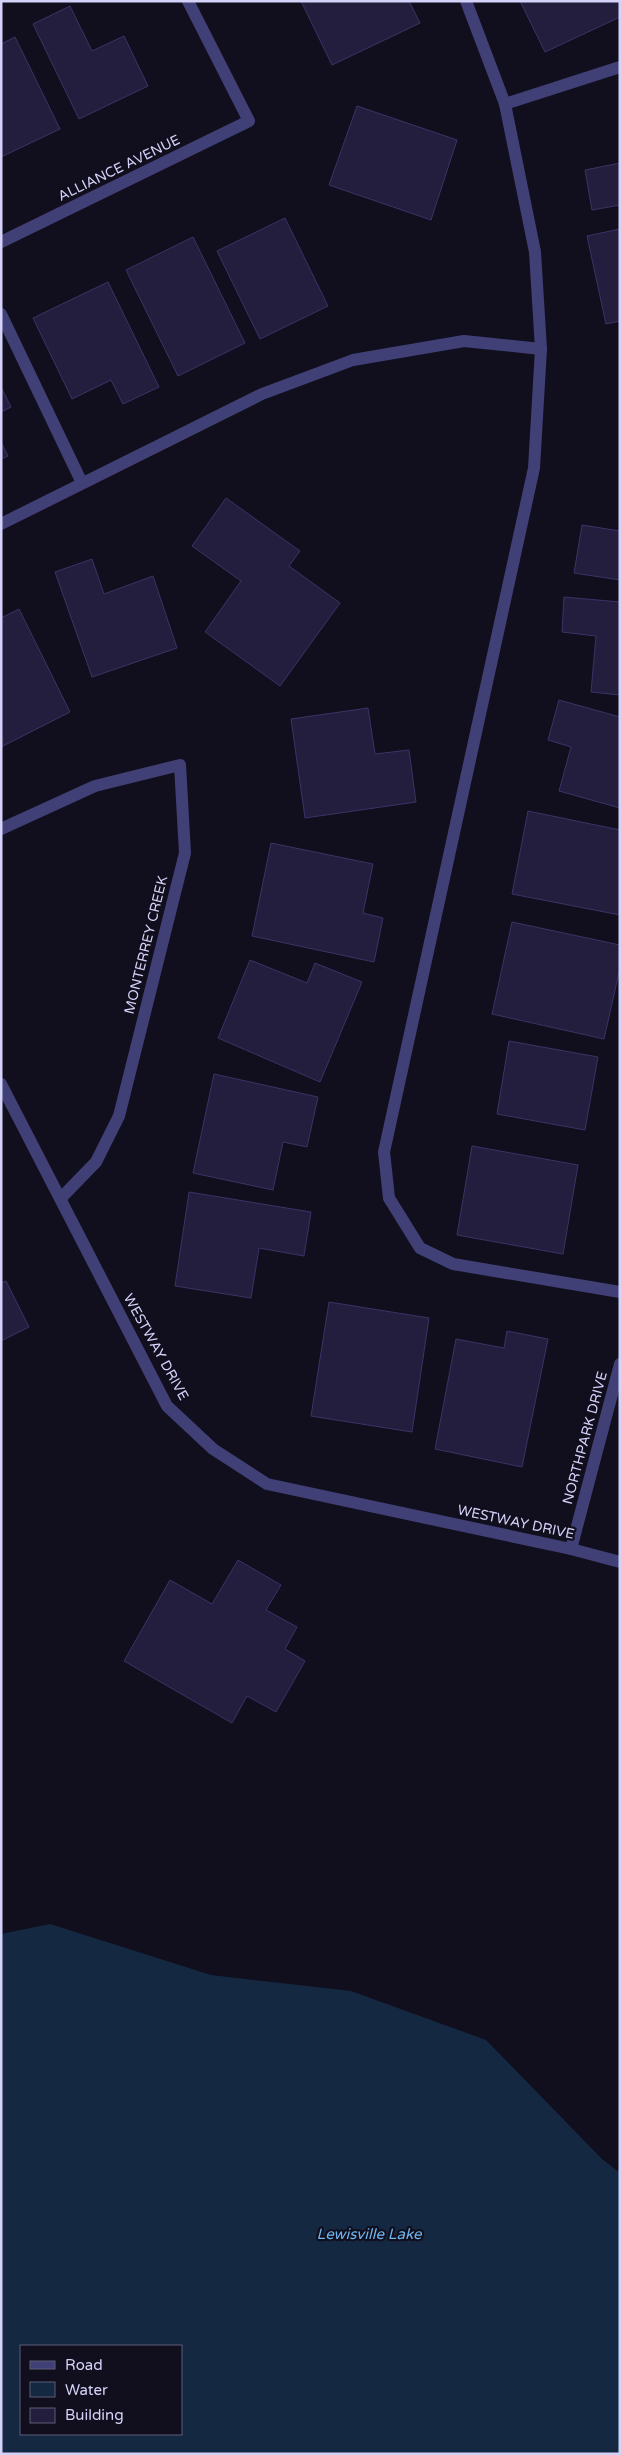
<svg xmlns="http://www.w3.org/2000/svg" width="621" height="2455" font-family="'Varela Round',sans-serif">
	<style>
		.water { fill: #152842; fill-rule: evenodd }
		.building { fill: #231e3d; stroke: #3b3366 }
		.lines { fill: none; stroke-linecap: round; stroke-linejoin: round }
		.minor { stroke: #404077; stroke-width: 12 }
		.labels { text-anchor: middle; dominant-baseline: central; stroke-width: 4.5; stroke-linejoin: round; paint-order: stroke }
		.street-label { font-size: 14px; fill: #d5d2f9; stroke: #110f1e }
		.water-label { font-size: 15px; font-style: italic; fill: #6db5ec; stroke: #110f1e }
	</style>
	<rect width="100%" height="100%" fill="#110f1e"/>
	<path class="water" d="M50 1924 211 1975 351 1991 486 2040 602 2159 620 2173V2454H1V1934ZM21 2346H181V2434H21Z"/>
	<g class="building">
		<path d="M301 1H409L420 23 332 65Z"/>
		<path d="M520 1H620V17L545 52Z"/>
		<path d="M70 6 92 51 124 36 148 86 79 119 33 24Z"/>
		<path d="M15 37 60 129 1 157V44Z"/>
		<path d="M357 106 457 140 431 220 329 185Z"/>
		<path d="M620 163V205L592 210 585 170Z"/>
		<path d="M285 218 328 306 260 339 217 251Z"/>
		<path d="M620 229V321L606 324 587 236Z"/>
		<path d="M193 237 245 343 178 376 126 270Z"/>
		<path d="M108 282 159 387 123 404 111 380 72 399 33 318Z"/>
		<path d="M1 387 11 407 1 412Z"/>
		<path d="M1 442 8 456 1 459Z"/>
		<path d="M226 498 300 551 289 566 340 603 280 686 205 632 241 581 192 546Z"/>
		<path d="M582 525 620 531V580L574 573Z"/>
		<path d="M92 559 104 594 153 576 177 648 92 677 55 572Z"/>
		<path d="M564 597 620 602V695L591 692 596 636 562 632Z"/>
		<path d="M19 609 70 712 1 747V618Z"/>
		<path d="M559 700 620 717V808L559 791 571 747 548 740Z"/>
		<path d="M368 708 375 754 409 750 416 802 305 818 291 719Z"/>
		<path d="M528 811 620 830V915L512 894Z"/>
		<path d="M271 843 373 864 363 913 383 918 374 962 252 936Z"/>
		<path d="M512 922 620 945V968L604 1039 492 1014Z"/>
		<path d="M250 960 307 983 315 963 362 982 320 1082 218 1038Z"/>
		<path d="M509 1041 598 1057 585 1130 497 1114Z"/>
		<path d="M214 1074 318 1097 307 1147 283 1142 273 1190 193 1173Z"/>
		<path d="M472 1146 578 1165 563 1254 457 1235Z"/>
		<path d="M189 1192 311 1212 304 1256 259 1248 251 1298 175 1286Z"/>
		<path d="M6 1281 29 1327 1 1341V1283Z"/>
		<path d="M329 1302 429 1318 412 1432 311 1416Z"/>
		<path d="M507 1331 548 1339 522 1467 435 1449 456 1339 504 1348Z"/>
		<path d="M238 1560 281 1585 266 1610 297 1627 285 1649 305 1661 276 1712 247 1696 232 1723 124 1661 170 1580 212 1604Z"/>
	</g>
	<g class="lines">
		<g class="minor">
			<path d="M466 1 505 104 535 252 541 349 534 468 384 1152 389 1198 420 1248 453 1264 620 1292"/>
			<path d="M505 104 620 67"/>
			<path d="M1 242 249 121 188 1"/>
			<path d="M1 314 82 483"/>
			<path d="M1 524 262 394 353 360 464 341 541 349"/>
			<path d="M1 829 95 786 180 765 185 853 119 1116 96 1162 61 1198"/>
			<path d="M1 1084 167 1406 213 1449 267 1484 571 1549 620 1562"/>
			<path d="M571 1549 620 1364"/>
		</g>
	</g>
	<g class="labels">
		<g class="street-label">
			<text transform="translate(119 168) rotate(-26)">ALLIANCE AVENUE</text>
			<text transform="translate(146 945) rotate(-76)">MONTERREY CREEK</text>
			<text transform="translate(156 1347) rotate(61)">WESTWAY DRIVE</text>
			<text transform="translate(585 1438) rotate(-75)">NORTHPARK DRIVE</text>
			<text transform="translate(516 1522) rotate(12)">WESTWAY DRIVE</text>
		</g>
		<g class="water-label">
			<text x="369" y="2234">Lewisville Lake</text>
		</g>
	</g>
	<rect width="621" height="2455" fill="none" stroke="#d5d2f9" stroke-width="5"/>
	<rect x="20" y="2345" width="162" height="90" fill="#110f1e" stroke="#5f5d76"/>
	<rect x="30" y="2361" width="25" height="8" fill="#404077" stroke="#5f5d76"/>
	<text x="65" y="2370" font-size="15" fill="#d5d2f9">Road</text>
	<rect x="30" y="2382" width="25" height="15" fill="#152842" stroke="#5f5d76"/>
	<text x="65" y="2395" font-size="15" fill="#d5d2f9">Water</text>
	<rect x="30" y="2408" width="25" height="15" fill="#231e3d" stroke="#5f5d76"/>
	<text x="65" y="2420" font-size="15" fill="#d5d2f9">Building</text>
</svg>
